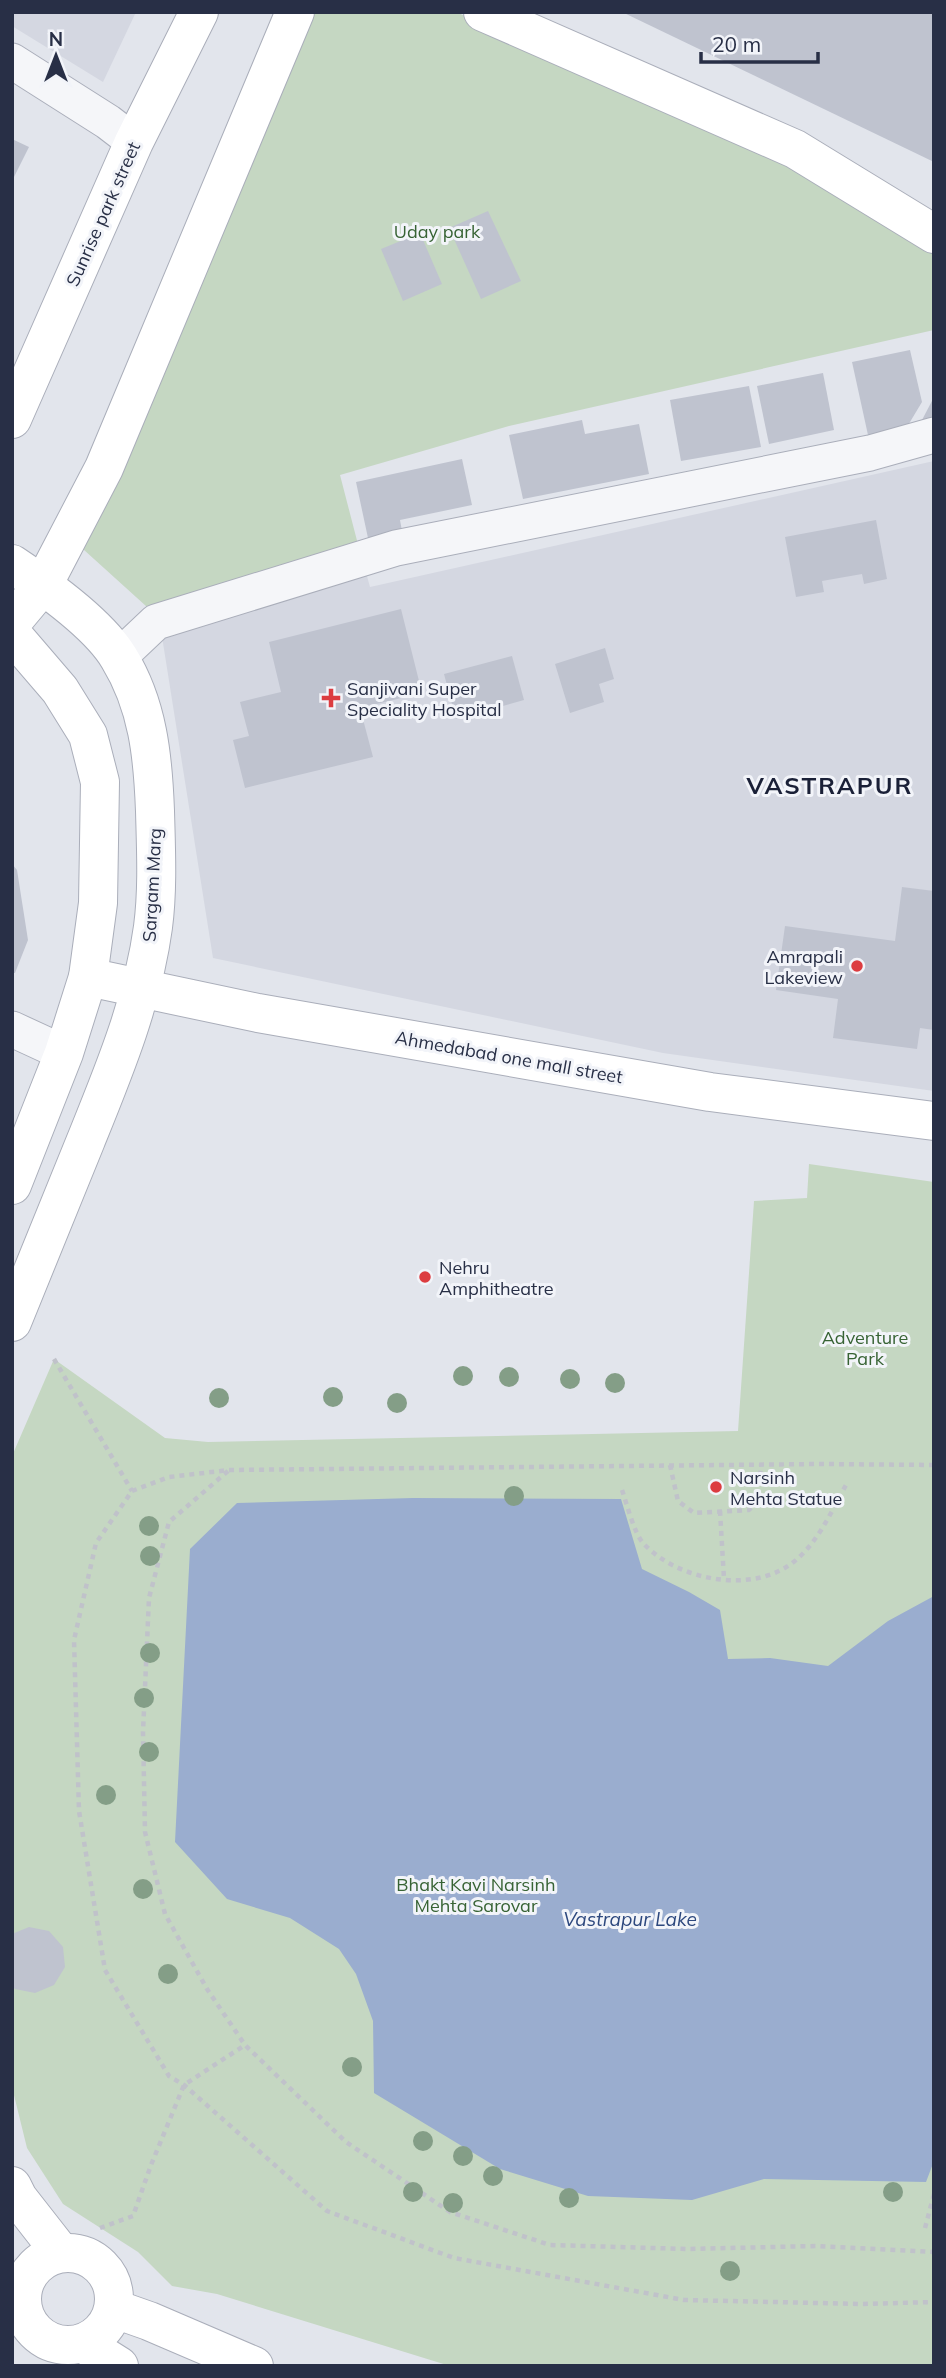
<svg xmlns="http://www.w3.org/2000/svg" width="946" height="2378" font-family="Mulish,sans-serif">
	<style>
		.built { fill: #d4d7e1 }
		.green { fill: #c5d7c2 }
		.water { fill: #9aadcf }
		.building { fill: #bfc3cf }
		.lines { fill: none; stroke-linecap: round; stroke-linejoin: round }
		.street-casing { stroke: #aaaeba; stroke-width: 37 }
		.secondary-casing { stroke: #aaaeba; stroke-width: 40 }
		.path { stroke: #c0c2ca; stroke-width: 4.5; stroke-dasharray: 5 5; stroke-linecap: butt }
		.street { stroke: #f5f6f9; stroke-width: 35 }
		.secondary { stroke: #fff; stroke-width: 38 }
		.tree { fill: #849e87 }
		.poi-dot { fill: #dc3c40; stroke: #f2f4f9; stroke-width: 2.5 }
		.labels { text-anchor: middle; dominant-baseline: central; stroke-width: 6; stroke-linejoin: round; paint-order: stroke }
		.street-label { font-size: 18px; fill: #282f46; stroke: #f2f4f9 }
		.park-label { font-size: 18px; fill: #376334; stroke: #f2f4f9 }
		.poi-label { font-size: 18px; fill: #282f46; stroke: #f2f4f9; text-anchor: start }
		.water-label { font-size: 19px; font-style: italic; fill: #2d487e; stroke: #f2f4f9 }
		.district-label { font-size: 24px; font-weight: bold; letter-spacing: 2px; fill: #1a2037; stroke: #f2f4f9 }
	</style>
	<rect width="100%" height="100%" fill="#e2e5ec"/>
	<g class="built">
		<path d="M12 12H136L103 82 12 26Z"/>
		<path d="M934 461V1091L663 1053 213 958 160 624 363 562 370 587Z"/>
	</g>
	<g class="green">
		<path d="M303 12H456L787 157 934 242V330L509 426 340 475 361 556 157 616 73 540Z"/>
		<path d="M809 1164 934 1182V2366H450L217 2294 172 2286 138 2252 63 2204 27 2148 12 2087V1456L54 1359 165 1438 208 1442 738 1431 754 1201 807 1198Z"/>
	</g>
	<path class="water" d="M413 1498 621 1499 642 1569 689 1592 720 1610 728 1659 770 1658 828 1666 888 1621 934 1596V2161L926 2182 764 2179 692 2200 588 2196 500 2169 374 2093 373 2021 356 1974 339 1949 290 1918 227 1899 175 1842 190 1549 237 1503Z"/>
	<g class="building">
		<path d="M622 12H934V162Z"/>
		<path d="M12 139 29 147 12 181Z"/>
		<path d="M488 211 521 281 481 299 449 228Z"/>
		<path d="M420 233 442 284 403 301 381 249Z"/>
		<path d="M910 350 922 402 907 427 868 435 852 362Z"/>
		<path d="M823 373 834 430 769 444 757 386Z"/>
		<path d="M749 386 761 447 681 461 670 400Z"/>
		<path d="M934 397V426L922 420Z"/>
		<path d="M582 420 585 434 639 424 649 474 523 499 509 435Z"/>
		<path d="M462 459 472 505 400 520 402 531 368 538 356 482Z"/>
		<path d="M876 520 887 579 864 584 862 574 822 581 824 592 796 597 785 537Z"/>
		<path d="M401 609 422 693 360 708 373 757 245 788 233 740 249 736 240 702 281 692 269 642Z"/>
		<path d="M605 648 614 679 599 684 604 702 570 713 555 664Z"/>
		<path d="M512 656 524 700 456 719 444 674Z"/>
		<path d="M12 864 17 870 28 940 15 973H12Z"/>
		<path d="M902 887 934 891V1030L920 1028 917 1049 833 1038 838 999 776 990 785 926 895 941Z"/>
		<path d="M29 1927 49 1931 63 1947 65 1967 54 1985 35 1993 15 1989 12 1986V1934Z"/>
	</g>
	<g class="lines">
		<g class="street-casing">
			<g id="street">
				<path d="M12 61 108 122 134 142"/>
				<path d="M119 657 156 622 396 548 870 453 934 435"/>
				<path d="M12 1029 64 1053"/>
			</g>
		</g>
		<g class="secondary-casing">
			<g id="secondary">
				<path d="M483 12 795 149 934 234"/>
				<path d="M12 419 134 142 199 12"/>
				<path d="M12 564C45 586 99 624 119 658 148 705 153 757 155 811 156 849 158 889 153 927 143 1001 114 1071 86 1140 61 1200 37 1261 12 1322"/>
				<path d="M12 622 43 585 104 468 295 12"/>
				<path d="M12 634 60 690 88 735 100 782 98 903 88 977 64 1053 12 1185"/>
				<path d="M88 977 258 1013 710 1092 934 1121"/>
				<path d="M12 2186 18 2198 61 2253"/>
				<circle cx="68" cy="2299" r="46"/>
				<path d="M115 2309 149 2321 254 2366"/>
				<path d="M84 2344 119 2366"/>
			</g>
		</g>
		<g class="path">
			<path d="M54 1359 132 1491"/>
			<path d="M670 1465 678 1501 694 1513 749 1510 758 1501 761 1465"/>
			<path d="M934 1465 821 1464 229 1470 169 1477 132 1491 96 1543 74 1640 79 1811 105 1970 169 2076 184 2085 327 2211 454 2258 684 2300 863 2304 934 2302"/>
			<path d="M228 1471 169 1522 149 1598 143 1732 145 1832 165 1914 207 1989 245 2045 346 2142 450 2212 550 2245 687 2249 816 2246 934 2252"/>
			<path d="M622 1490C627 1504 634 1534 644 1544 678 1580 749 1594 791 1564 817 1545 831 1512 846 1485"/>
			<path d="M720 1511 724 1579"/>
			<path d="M100 2228 133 2216 151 2165 184 2085 245 2045"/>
			<path d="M925 2228 934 2194"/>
		</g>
		<use href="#street" class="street"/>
		<use href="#secondary" class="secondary"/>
	</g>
	<g class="tree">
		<circle cx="463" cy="1376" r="10"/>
		<circle cx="509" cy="1377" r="10"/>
		<circle cx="570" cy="1379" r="10"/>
		<circle cx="615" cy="1383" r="10"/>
		<circle cx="333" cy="1397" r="10"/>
		<circle cx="219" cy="1398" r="10"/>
		<circle cx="397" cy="1403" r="10"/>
		<circle cx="514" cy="1496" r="10"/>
		<circle cx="149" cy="1526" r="10"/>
		<circle cx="150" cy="1556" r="10"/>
		<circle cx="150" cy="1653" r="10"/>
		<circle cx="144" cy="1698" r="10"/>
		<circle cx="149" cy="1752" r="10"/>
		<circle cx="106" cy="1795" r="10"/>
		<circle cx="143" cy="1889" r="10"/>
		<circle cx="168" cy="1974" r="10"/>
		<circle cx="352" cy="2067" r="10"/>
		<circle cx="423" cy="2141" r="10"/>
		<circle cx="463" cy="2156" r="10"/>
		<circle cx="493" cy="2176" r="10"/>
		<circle cx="413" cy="2192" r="10"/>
		<circle cx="893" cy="2192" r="10"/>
		<circle cx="569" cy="2198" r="10"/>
		<circle cx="453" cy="2203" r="10"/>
		<circle cx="730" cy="2271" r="10"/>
	</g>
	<g class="poi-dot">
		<path d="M327.5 687.5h7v7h7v7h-7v7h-7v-7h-7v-7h7z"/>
		<circle cx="857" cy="966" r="7"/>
		<circle cx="425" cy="1277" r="7"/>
		<circle cx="716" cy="1487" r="7"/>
	</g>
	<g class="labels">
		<g class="street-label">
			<text transform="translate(103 214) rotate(-66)">Sunrise park street</text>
			<text transform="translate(152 885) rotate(-87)">Sargam Marg</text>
			<text transform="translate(509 1057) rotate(10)">Ahmedabad one mall street</text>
		</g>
		<g class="park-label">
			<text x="437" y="231">Uday park</text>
			<text x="865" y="1337">Adventure<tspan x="865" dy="21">Park</tspan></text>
			<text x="476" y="1884">Bhakt Kavi Narsinh<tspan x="476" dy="21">Mehta Sarovar</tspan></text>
		</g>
		<g class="poi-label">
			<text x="347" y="688">Sanjivani Super<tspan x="347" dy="21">Speciality Hospital</tspan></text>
			<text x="843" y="956" text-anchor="end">Amrapali<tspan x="843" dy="21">Lakeview</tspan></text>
			<text x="439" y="1267">Nehru<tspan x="439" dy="21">Amphitheatre</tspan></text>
			<text x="730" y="1477">Narsinh<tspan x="730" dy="21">Mehta Statue</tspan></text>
		</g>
		<g class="water-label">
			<text x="630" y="1919">Vastrapur Lake</text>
		</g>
		<g class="district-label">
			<text x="830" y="785">VASTRAPUR</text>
		</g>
	</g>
	<rect width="946" height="2378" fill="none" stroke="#282f46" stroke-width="28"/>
	<g transform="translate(56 56)" stroke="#f2f4f9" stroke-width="5" paint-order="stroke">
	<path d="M0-5L12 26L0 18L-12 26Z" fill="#282f46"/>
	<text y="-10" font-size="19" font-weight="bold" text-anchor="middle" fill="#282f46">N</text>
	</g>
	<path d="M701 52v10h117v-10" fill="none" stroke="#282f46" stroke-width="3.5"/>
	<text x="712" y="52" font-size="21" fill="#282f46" stroke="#f2f4f9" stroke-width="5" paint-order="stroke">20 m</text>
</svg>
